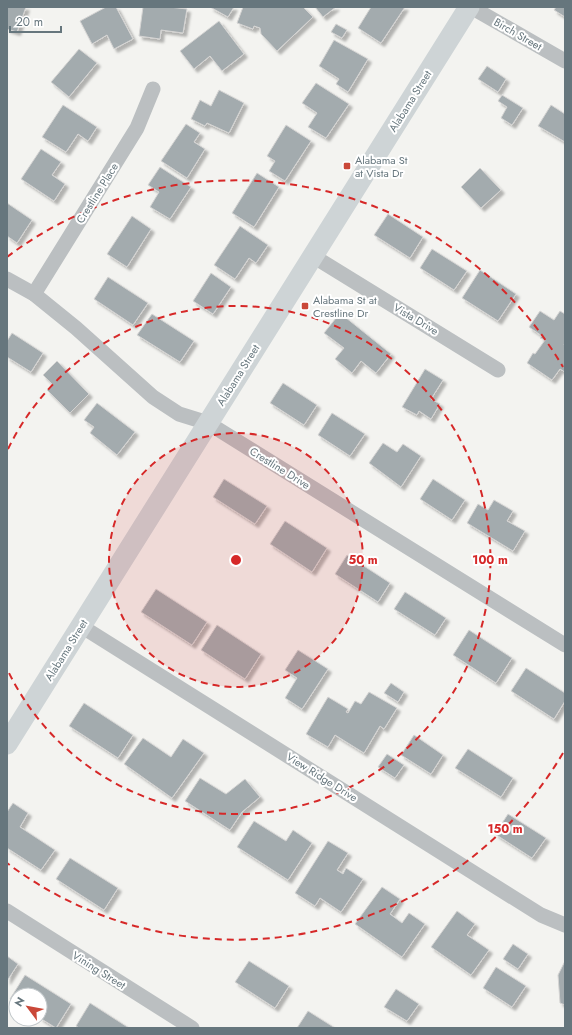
<svg xmlns="http://www.w3.org/2000/svg" width="572" height="1035" font-family="Jost,sans-serif">
	<style>
		.building { fill: #a3abae; stroke: #d5d4d3; filter: url(#shadow) }
		.lines { fill: none; stroke-linecap: round; stroke-linejoin: round }
		.street { stroke: #bbbfc1; stroke-width: 15 }
		.secondary { stroke: #ced4d6; stroke-width: 21 }
		.ring { fill: none; stroke: #d62828; stroke-width: 2; stroke-dasharray: 7 5 }
		.poi-dot { fill: #ca4839; stroke: #fff; stroke-width: 1.5 }
		.labels { text-anchor: middle; dominant-baseline: central; stroke-width: 4; stroke-linejoin: round; paint-order: stroke }
		.street-label { font-size: 11px; fill: #66767d; stroke: #fff }
		.poi-label { font-size: 11px; fill: #66767d; stroke: #fff; text-anchor: start }
		.centre { fill: #d62828; stroke: #fff; stroke-width: 2 }
		.ring-label { font-size: 12px; text-anchor: middle; font-weight: bold; fill: #d62828; stroke: #fff; stroke-width: 4; stroke-linejoin: round; paint-order: stroke }
	</style>
	<defs>
		<filter id="shadow"><feDropShadow dx="3.5" dy="3.5" stdDeviation="1" flood-color="#0004"/></filter>
	</defs>
	<rect width="100%" height="100%" fill="#f3f3f0"/>
	<g class="building">
		<path d="M7 7H26L17 32 7 29Z"/>
		<path d="M106 7H116L133 39 114 49 107 35 92 44 80 21Z"/>
		<path d="M143 7H169L187 9 183 33 161 30 160 39 139 36Z"/>
		<path d="M210 7H234L228 17Z"/>
		<path d="M243 7H303L313 17 277 51 261 34 260 28 254 26 253 29 237 23Z"/>
		<path d="M315 7H336L323 17Z"/>
		<path d="M371 7H405L381 43 358 28Z"/>
		<path d="M556 7H565V17L554 10Z"/>
		<path d="M219 21 244 54 222 71 210 56 194 69 180 51Z"/>
		<path d="M336 24 347 30 342 38 331 32Z"/>
		<path d="M334 40 368 59 348 92 336 84 339 79 319 66Z"/>
		<path d="M79 49 97 63 69 97 51 82Z"/>
		<path d="M487 66 506 79 498 92 478 79Z"/>
		<path d="M316 83 349 104 326 138 308 127 317 113 302 103Z"/>
		<path d="M219 90 244 103 229 133 207 123 205 126 191 119 200 100 211 106Z"/>
		<path d="M502 95 523 108 512 125 501 118 507 107 498 101Z"/>
		<path d="M63 105 97 127 88 141 78 134 66 152 42 137Z"/>
		<path d="M551 105 565 114V142L538 126Z"/>
		<path d="M186 124 200 133 194 142 205 149 187 178 161 161Z"/>
		<path d="M286 125 311 141 285 181 269 171 275 161 267 156Z"/>
		<path d="M41 149 61 162 52 175 65 184 54 201 21 179Z"/>
		<path d="M160 167 191 187 170 219 150 207 159 192 148 185Z"/>
		<path d="M480 168 501 190 481 208 461 187Z"/>
		<path d="M257 173 279 187 254 227 232 213Z"/>
		<path d="M7 203 32 220 17 243 7 236Z"/>
		<path d="M388 214 423 237 410 258 374 235Z"/>
		<path d="M132 216 151 229 127 267 107 254Z"/>
		<path d="M240 226 268 245 256 263 249 258 235 279 214 265Z"/>
		<path d="M432 249 467 271 454 290 420 268Z"/>
		<path d="M480 270 516 294 498 321 462 298Z"/>
		<path d="M211 273 231 287 213 314 193 301Z"/>
		<path d="M108 277 148 303 133 325 94 299Z"/>
		<path d="M540 311 554 320 560 311 565 314V343L564 345 565 346V372L560 369 552 380 527 363 533 353 535 354 545 340 540 338 542 336 529 327Z"/>
		<path d="M340 313 391 354 376 373 361 361 352 373 335 359 344 348 324 333Z"/>
		<path d="M152 314 194 341 180 362 137 335Z"/>
		<path d="M12 333 43 353 31 372 7 357V341Z"/>
		<path d="M57 361 89 394 70 413 47 390 53 385 43 375Z"/>
		<path d="M425 369 443 380 431 399 440 404 431 419 419 411 417 415 402 407Z"/>
		<path d="M283 383 317 405 304 425 270 403Z"/>
		<path d="M97 403 135 432 117 455 90 433 94 427 84 420Z"/>
		<path d="M332 413 365 434 350 456 318 435Z"/>
		<path d="M383 443 397 452 403 444 421 456 401 487 369 463Z"/>
		<path d="M224 479 267 506 255 524 213 497Z"/>
		<path d="M433 479 465 500 452 520 420 499Z"/>
		<path d="M494 500 513 511 507 521 525 531 513 551 467 523 478 504 488 510Z"/>
		<path d="M285 521 327 548 312 572 270 544Z"/>
		<path d="M347 555 390 583 378 602 335 574Z"/>
		<path d="M156 589 207 622 192 645 141 612Z"/>
		<path d="M405 592 446 618 435 635 394 609Z"/>
		<path d="M217 625 261 654 245 679 201 650Z"/>
		<path d="M469 630 512 658 496 683 453 655Z"/>
		<path d="M298 650 328 669 302 709 285 698 297 678 285 670Z"/>
		<path d="M526 668 565 693V701L554 719 511 691Z"/>
		<path d="M391 683 404 692 398 702 384 693Z"/>
		<path d="M369 692 397 708 384 729 380 726 364 753 335 735 328 747 306 734 328 697 348 709 346 712 348 713 355 701 361 704Z"/>
		<path d="M84 703 133 735 118 758 69 726Z"/>
		<path d="M414 735 443 755 431 774 401 755Z"/>
		<path d="M143 738 171 757 183 739 204 753 172 798 124 764Z"/>
		<path d="M468 749 513 778 501 797 455 768Z"/>
		<path d="M387 754 404 765 395 778 378 767Z"/>
		<path d="M200 778 226 794 245 779 260 797 242 812 230 830 185 801Z"/>
		<path d="M13 803 28 813 20 827 55 850 41 870 7 848V812Z"/>
		<path d="M508 814 546 838 532 858 495 834Z"/>
		<path d="M254 821 286 841 293 830 312 843 288 880 237 847Z"/>
		<path d="M328 841 348 853 337 870 343 874 346 868 363 879 341 912 320 898 315 906 295 893Z"/>
		<path d="M70 858 118 888 104 910 56 879Z"/>
		<path d="M382 887 400 899 390 914 402 923 409 913 425 924 402 957 355 924Z"/>
		<path d="M457 911 475 924 467 935 489 950 471 975 431 947Z"/>
		<path d="M513 944 528 954 518 969 503 959Z"/>
		<path d="M7 956 18 964 7 981Z"/>
		<path d="M249 961 289 986 275 1008 235 982Z"/>
		<path d="M565 961V1005L560 1003 558 975Z"/>
		<path d="M496 967 526 986 512 1007 483 988Z"/>
		<path d="M25 975 71 1004 56 1028 40 1018V995H16V1003L10 999Z"/>
		<path d="M396 989 419 1004 407 1021 384 1007Z"/>
		<path d="M90 1003 129 1028H79L76 1026Z"/>
		<path d="M308 1011 335 1028H297Z"/>
	</g>
	<g class="lines">
		<g class="street">
			<path d="M471 7 565 61"/>
			<path d="M313 256 498 370"/>
			<path d="M7 279 34 294 76 328 153 397 179 414 208 423 565 645"/>
			<path d="M34 294 137 128 153 89"/>
			<path d="M81 626 541 915 565 925"/>
			<path d="M7 911 192 1028"/>
		</g>
		<path class="secondary" d="M7 744 469 7"/>
	</g>
	<circle cx="236" cy="560" r="127" fill="#d62828" fill-opacity=".12"/>
	<g class="ring">
		<circle cx="236" cy="560" r="127"/>
		<path d="M8 449A254 254 0 1 1 8 671"/>
		<path d="M563 753A380 380 0 0 1 7 863M7 257A380 380 0 0 1 563 367"/>
	</g>
	<g class="poi-dot">
		<rect x="343" y="162" width="8" height="8" rx="2"/>
		<rect x="301" y="302" width="8" height="8" rx="2"/>
	</g>
	<g class="labels">
		<g class="street-label">
			<text transform="translate(518 34) rotate(30)">Birch Street</text>
			<text transform="translate(410 101) rotate(-58)">Alabama Street</text>
			<text transform="translate(97 193) rotate(-58)">Crestline Place</text>
			<text transform="translate(416 319) rotate(31)">Vista Drive</text>
			<text transform="translate(238 375) rotate(-58)">Alabama Street</text>
			<text transform="translate(280 468) rotate(32)">Crestline Drive</text>
			<text transform="translate(66 650) rotate(-58)">Alabama Street</text>
			<text transform="translate(322 777) rotate(32)">View Ridge Drive</text>
			<text transform="translate(99 970) rotate(32)">Vining Street</text>
		</g>
		<g class="poi-label">
			<text x="355" y="160">Alabama St<tspan x="355" dy="13">at Vista Dr</tspan></text>
			<text x="313" y="300">Alabama St at<tspan x="313" dy="13">Crestline Dr</tspan></text>
		</g>
	</g>
	<circle cx="236" cy="560" r="6" class="centre"/>
	<g class="ring-label">
		<text x="363" y="564">50 m</text>
		<text x="490" y="564">100 m</text>
		<text x="505" y="833">150 m</text>
	</g>
	<rect width="572" height="1035" fill="none" stroke="#66767d" stroke-width="16"/>
	<g transform="translate(28 1007) rotate(302)"><circle r="19" fill="#ffffff" stroke="#c2c8cb"/>
	<path d="M0-3L7 15L0 10L-7 15Z" fill="#ca4839"/>
	<text y="-6" font-size="11" font-weight="bold" text-anchor="middle" fill="#66767d">N</text>
	</g>
	<path d="M10 26v6h51v-6" fill="none" stroke="#66767d" stroke-width="2"/>
	<text x="16" y="26" font-size="12" fill="#66767d" stroke="#ffffff" stroke-width="3" paint-order="stroke">20 m</text>
</svg>
